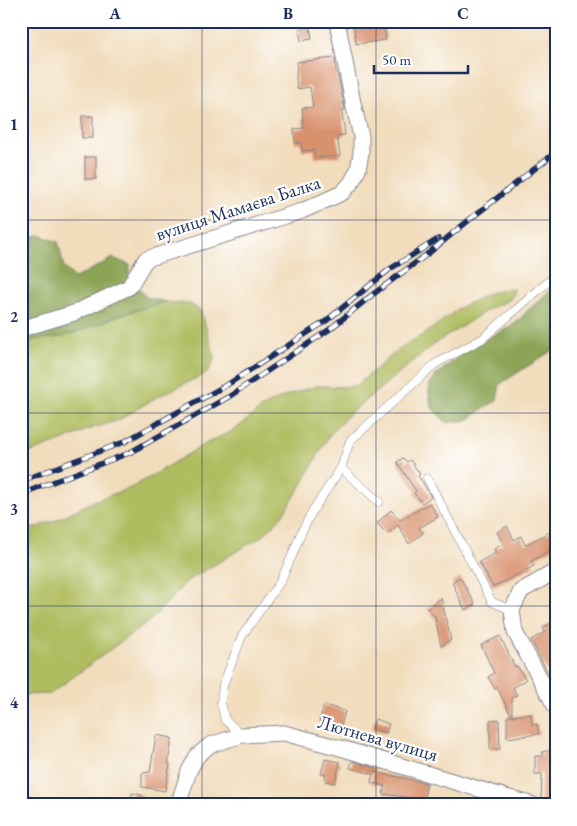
<svg xmlns="http://www.w3.org/2000/svg" width="577" height="826" font-family="'EB Garamond',serif">
	<style>
		.green { fill: #afbc5e; stroke: #65765e }
		.forest { fill: #8ba455; stroke: #536a5a }
		.building { fill: #d8916d }
		.lines { fill: none; stroke-linecap: round; stroke-linejoin: round }
		.service-casing { stroke: #86868c; stroke-width: 9 }
		.minor-casing { stroke: #86868c; stroke-width: 17 }
		.service { stroke: #fff; stroke-width: 8 }
		.minor { stroke: #fff; stroke-width: 15 }
		.rail-casing { stroke: #1b2f5e; stroke-width: 5.5 }
		.rail { stroke: #fff; stroke-width: 4; stroke-dasharray: 11; stroke-linecap: butt }
		.grid { fill: none; stroke: #1b2f5e; stroke-width: 1; stroke-opacity: 0.55 }
		.labels { text-anchor: middle; dominant-baseline: central; stroke-width: 4.5; stroke-linejoin: round; paint-order: stroke }
		.street-label { font-size: 19px; fill: #1b2f5e; stroke: #fff }
		.neatline { fill: none; stroke: #1b2f5e; stroke-width: 2 }
		.grid-label { font-size: 16px; text-anchor: middle; font-weight: bold; fill: #1b2f5e }
	</style>
	<rect width="100%" height="100%" fill="#fff"/>
	<filter id="ink" filterUnits="userSpaceOnUse"><feTurbulence type="fractalNoise" baseFrequency=".02" numOctaves="2"/><feDisplacementMap in="SourceGraphic" scale="10" xChannelSelector="R" yChannelSelector="G"/><feConvolveMatrix kernelMatrix="1 2 1 2 8 2 1 2 1" color-interpolation-filters="sRGB"/></filter>
	<filter id="wash" filterUnits="userSpaceOnUse"><feTurbulence type="fractalNoise" baseFrequency=".0096" numOctaves="4" result="noise"/><feDisplacementMap in="SourceGraphic" scale="20" xChannelSelector="R" yChannelSelector="G"/><feGaussianBlur stdDeviation="1.12" result="paint"/><feColorMatrix in="noise" values="0 0 0 0 0 0 0 0 0 0 0 0 0 0 0 0 0 1.4 0 .05"/><feComposite in="paint" operator="in"/></filter>
	<g filter="url(#wash)">
		<rect width="100%" height="100%" fill="#f1dcbb"/>
		<g class="green">
			<path d="M514 289 511 299 489 309 437 342 352 411 328 437 300 488 281 517 264 535 187 581 153 618 50 694 21 695V533L56 520 96 500 133 487 205 444 236 429 263 407 283 397 315 386 347 387 357 385 403 346 423 335 461 307 492 292Z"/>
			<path d="M166 302 190 304 201 311 215 358 207 373 157 397 119 420 87 430 66 439 21 456V344L25 341 61 337 86 329 119 315Z"/>
		</g>
		<g class="forest">
			<path d="M40 235 58 242 64 267 75 278 113 258 130 265 129 276 146 297 166 302 119 315 86 329 61 337 25 341 21 340V240Z"/>
			<path d="M556 285V348L500 384 497 400 467 420 447 423 433 409 430 401 429 392 430 383 436 375 464 352 488 338 504 330 519 320 525 313Z"/>
		</g>
		<g id="blocks">
			<g class="building">
				<path d="M353 21H384L386 40 356 44Z"/>
				<path d="M310 27 312 39 301 41 299 29Z"/>
				<path d="M335 58 336 71 338 76 345 110 342 111 345 135 337 136 340 156 315 158 314 150 302 151 301 142 295 143 294 129 304 128 302 108 313 107 310 87 297 89 296 77 297 62Z"/>
				<rect x="82" y="116" width="11" height="22"/>
				<rect x="85" y="157" width="11" height="22"/>
				<path d="M403 458 407 462 410 460 420 474 418 476 423 483 431 497 422 503 414 493 416 491 397 462Z"/>
				<path d="M430 503 438 517 419 528 423 533 409 544 398 525 387 534 377 523 391 510 400 520Z"/>
				<path d="M507 526 514 540 521 536 525 545 556 529V547L531 561 534 566 493 587 479 562 496 553 494 549 503 544 497 532Z"/>
				<path d="M460 577 475 604 465 610 452 582Z"/>
				<path d="M441 598 451 640 441 646 435 617 427 609Z"/>
				<path d="M556 620V688L531 640 545 632 543 628Z"/>
				<path d="M500 636 515 667 517 666 526 680 513 688 517 695 512 698V716L531 714 532 725 537 724 539 734 507 738V717L511 716 497 687 495 689 488 677 494 673 481 645Z"/>
				<path d="M324 705 345 711 341 726 319 722Z"/>
				<path d="M375 719 389 724 386 733 372 729Z"/>
				<path d="M499 719 500 749H490V720Z"/>
				<path d="M156 735 172 738 168 764H170L165 791 142 787V773L150 772Z"/>
				<path d="M556 749V805H542L541 801 542 774H535V756H543L542 752Z"/>
				<path d="M325 759 340 762 335 783 325 781 326 775 321 774Z"/>
				<path d="M352 761 376 768 374 772 427 783 424 800 383 794 385 786 371 783 373 774 350 768Z"/>
				<path d="M132 793 142 795 140 805H130Z"/>
			</g>
		</g>
	</g>
	<g filter="url(#ink)">
		<use href="#blocks" fill-opacity="0" stroke="#86868c" stroke-width="1"/>
		<g class="lines">
			<g class="service-casing">
				<g id="service">
					<path d="M341 468 379 502"/>
					<path d="M427 478 492 602 512 610"/>
					<path d="M242 735 225 720 221 703 223 685 242 636 280 582 292 556 301 533 313 510 341 468 350 441 435 364 482 339 556 275"/>
				</g>
			</g>
			<g class="minor-casing">
				<g id="minor">
					<path d="M21 329 74 313 129 287 146 259 302 211 342 193 351 183 358 170 361 153V136L353 103 337 21"/>
					<path d="M556 571 521 591 512 610 515 632 556 708"/>
					<path d="M178 805 189 771 197 756 210 745 242 735 284 733 344 749 533 805"/>
				</g>
			</g>
			<use href="#service" class="service"/>
			<use href="#minor" class="minor"/>
			<g class="rail-casing">
				<g id="rail">
					<path d="M21 481 124 442 230 383 326 321 390 269 438 239"/>
					<path d="M21 494 129 453 230 396 330 329 372 295 430 252 474 216 556 152"/>
				</g>
			</g>
			<use href="#rail" class="rail"/>
		</g>
	</g>
	<path class="grid" d="M202 21V805M376 21V805M21 220H556M21 413H556M21 606H556"/>
	<g class="labels">
		<g class="street-label">
			<text transform="translate(238 208) rotate(-18)">вулиця Мамаєва Балка</text>
			<text transform="translate(378 738) rotate(16)">Лютнева вулиця</text>
		</g>
	</g>
	<rect width="577" height="826" fill="none" stroke="#fff" stroke-width="55"/>
	<path d="M374 65v8h94v-8" fill="none" stroke="#1b2f5e" stroke-width="2.5"/>
	<text x="382" y="65" font-size="15" fill="#1b2f5e" stroke="#ffffff" stroke-width="4" paint-order="stroke">50 m</text>
	<rect x="28" y="28" width="522" height="770" class="neatline"/>
	<g class="grid-label">
		<text x="115" y="19">A</text>
		<text x="288" y="19">B</text>
		<text x="463" y="19">C</text>
		<text x="14" y="130">1</text>
		<text x="14" y="322">2</text>
		<text x="14" y="515">3</text>
		<text x="14" y="708">4</text>
	</g>
</svg>
